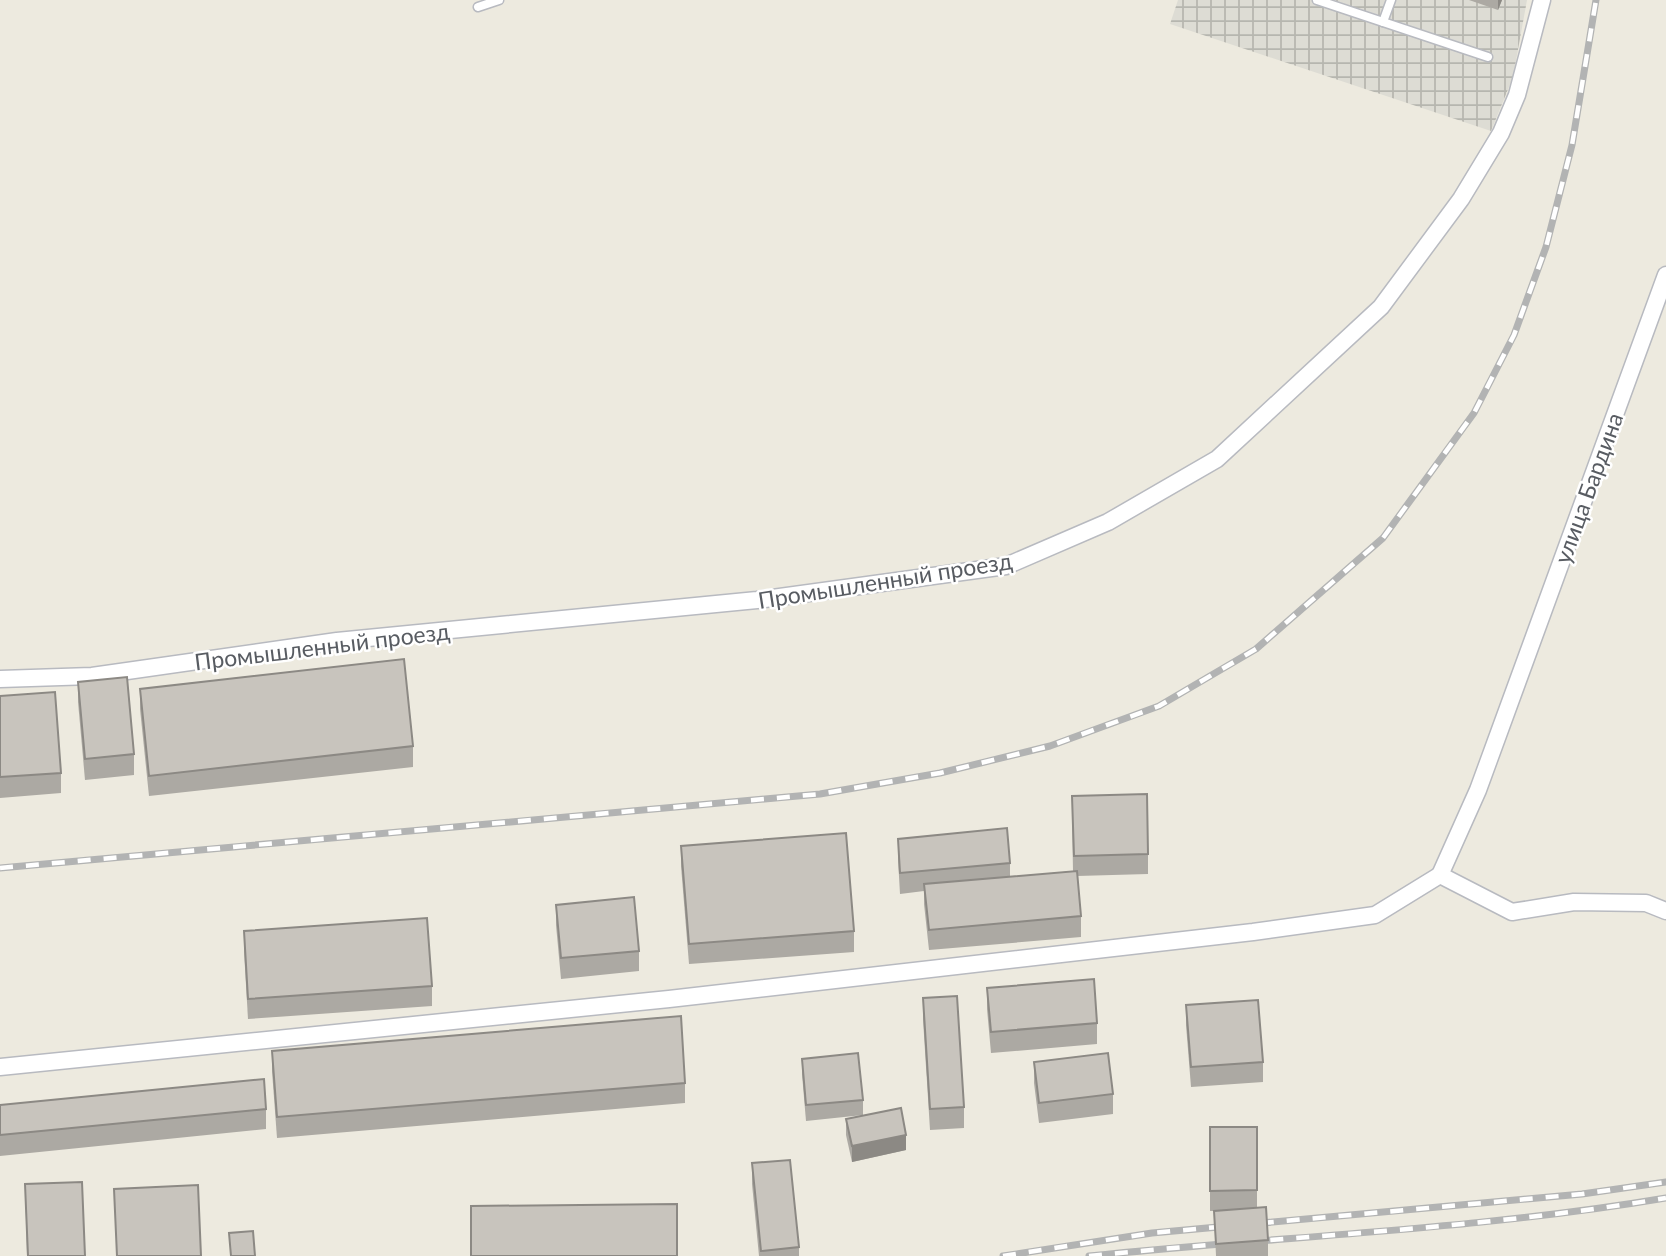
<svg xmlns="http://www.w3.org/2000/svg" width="1666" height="1256" font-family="Lato,sans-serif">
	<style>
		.industrial { fill: url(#industrial-grid) }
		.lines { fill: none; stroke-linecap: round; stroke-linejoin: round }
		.service-casing { stroke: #b8bac0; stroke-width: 11 }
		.minor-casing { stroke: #b8bac0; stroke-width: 19 }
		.service { stroke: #fff; stroke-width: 8 }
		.minor { stroke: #fff; stroke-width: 16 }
		.rail-casing { stroke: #b2b3b3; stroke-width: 7 }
		.rail { stroke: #fff; stroke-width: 4.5; stroke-dasharray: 13; stroke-linecap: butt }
		.wall { fill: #aca9a3 }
		.shaded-wall { fill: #8c8984 }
		.building { fill: #c8c4bd; stroke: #8c8984; stroke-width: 2 }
		.labels { text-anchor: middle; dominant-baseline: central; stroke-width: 5; stroke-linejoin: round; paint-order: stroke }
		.street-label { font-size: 23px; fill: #585c62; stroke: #fff }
	</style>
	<defs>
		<pattern id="industrial-grid" width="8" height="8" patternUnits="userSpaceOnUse" patternTransform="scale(1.75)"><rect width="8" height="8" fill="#dddcd4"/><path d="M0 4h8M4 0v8" fill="none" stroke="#b6b6af"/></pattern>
	</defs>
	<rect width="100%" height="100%" fill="#edeadf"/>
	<path class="industrial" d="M1178 0H1527L1513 77 1491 131 1170 24Z"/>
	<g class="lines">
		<g class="service-casing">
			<g id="service">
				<path d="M1317 0 1488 57"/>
				<path d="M478 7 499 0"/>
				<path d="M1383 22 1391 0"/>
			</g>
		</g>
		<g class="minor-casing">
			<g id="minor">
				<path d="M0 679 92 676 337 641 757 600 1006 566 1108 522 1217 459 1381 307 1461 199 1501 133 1517 95 1542 0"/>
				<path d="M1440 875 1478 790 1666 275"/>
				<path d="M1440 875 1512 912 1574 902 1646 903 1666 911"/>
				<path d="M0 1067 669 999 1253 932 1375 915 1440 875"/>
			</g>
		</g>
		<use href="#service" class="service"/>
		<use href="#minor" class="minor"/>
		<g class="rail-casing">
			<g id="rail">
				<path d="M0 868 820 794 940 773 1050 746 1159 706 1256 649 1383 538 1474 413 1514 335 1546 247 1572 145 1596 0"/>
				<path d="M1003 1256 1152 1233 1582 1194 1666 1182"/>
				<path d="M1089 1256C1282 1236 1475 1230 1666 1198"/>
			</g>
		</g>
		<use href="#rail" class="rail"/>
	</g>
	<g class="wall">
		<path d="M1469 0H1502L1498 10Z"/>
		<path d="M78 682 134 754V775L85 780 78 702Z"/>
		<path d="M140 689 413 746V767L149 796 140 709Z"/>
		<path d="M0 696 61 773V793L0 798Z"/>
		<path d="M1072 816 1148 854V874L1077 876 1081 916V937L929 950 924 904V891L900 894 898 859V839L1010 863V877L1073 871Z"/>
		<path d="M681 846 854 931V952L689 964 681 866Z"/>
		<path d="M556 905 639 951V971L561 979 556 925Z"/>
		<path d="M244 931 432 986V1006L248 1019 244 951Z"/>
		<path d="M987 988 1097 1023V1044L991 1053 987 1009Z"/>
		<path d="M923 998 964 1107V1128L930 1130 923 1019Z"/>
		<path d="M1186 1005 1263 1062V1082L1191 1087 1186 1025Z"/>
		<path d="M272 1051 685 1083V1103L277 1138 272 1071Z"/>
		<path d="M802 1059 863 1100V1115L806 1121 802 1074Z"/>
		<path d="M1034 1062 1113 1094V1114L1039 1123 1034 1083Z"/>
		<path d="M0 1105 266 1109V1129L0 1156Z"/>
		<path d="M846 1119 906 1150 852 1162 846 1135Z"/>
		<path d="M1210 1127H1257V1208L1268 1240V1256H1216L1214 1211H1210Z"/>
		<path d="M752 1163 799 1247V1256H759L752 1184Z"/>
		<path d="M25 1184 85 1256H27Z"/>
		<path d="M114 1189 201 1256H117Z"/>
	</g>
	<g class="shaded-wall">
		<path d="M1498 0H1502L1498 10Z"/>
		<path d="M906 1135V1150L852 1162V1146Z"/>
	</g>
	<g class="building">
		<path d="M404 659 413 746 149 776 140 689Z"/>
		<path d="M127 677 134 754 85 759 78 682Z"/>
		<path d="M55 692 61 773 0 777V696Z"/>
		<path d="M1147 794 1148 854 1074 856 1072 796Z"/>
		<path d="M1007 828 1010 863 900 873 898 839Z"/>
		<path d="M846 833 854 931 689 944 681 846Z"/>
		<path d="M1077 871 1081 916 929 930 924 884Z"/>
		<path d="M634 897 639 951 561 958 556 905Z"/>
		<path d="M427 918 432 986 248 999 244 931Z"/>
		<path d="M1094 979 1097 1023 991 1032 987 988Z"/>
		<path d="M957 996 964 1107 930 1109 923 998Z"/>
		<path d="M1258 1000 1263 1062 1191 1067 1186 1005Z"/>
		<path d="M681 1016 685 1083 277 1117 272 1051Z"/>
		<path d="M858 1053 863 1100 806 1105 802 1059Z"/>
		<path d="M1108 1053 1113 1094 1039 1103 1034 1062Z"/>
		<path d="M264 1079 266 1109 0 1135V1105Z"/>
		<path d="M901 1108 906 1135 852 1146 846 1119Z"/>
		<path d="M1210 1127H1257V1190L1210 1191Z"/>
		<path d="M790 1160 799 1247 761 1251 752 1163Z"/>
		<path d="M82 1182 85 1256H28L25 1184Z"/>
		<path d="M198 1185 201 1256H117L114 1189Z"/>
		<path d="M677 1204V1256H471V1206Z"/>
		<path d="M1266 1207 1268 1240 1216 1244 1214 1211Z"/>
		<path d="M253 1231 255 1256H231L229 1233Z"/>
	</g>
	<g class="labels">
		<g class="street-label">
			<text transform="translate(1588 488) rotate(-70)">улица Бардина</text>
			<text transform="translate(885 580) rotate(-9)">Промышленный проезд</text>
			<text transform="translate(322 646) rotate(-7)">Промышленный проезд</text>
		</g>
	</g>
</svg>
